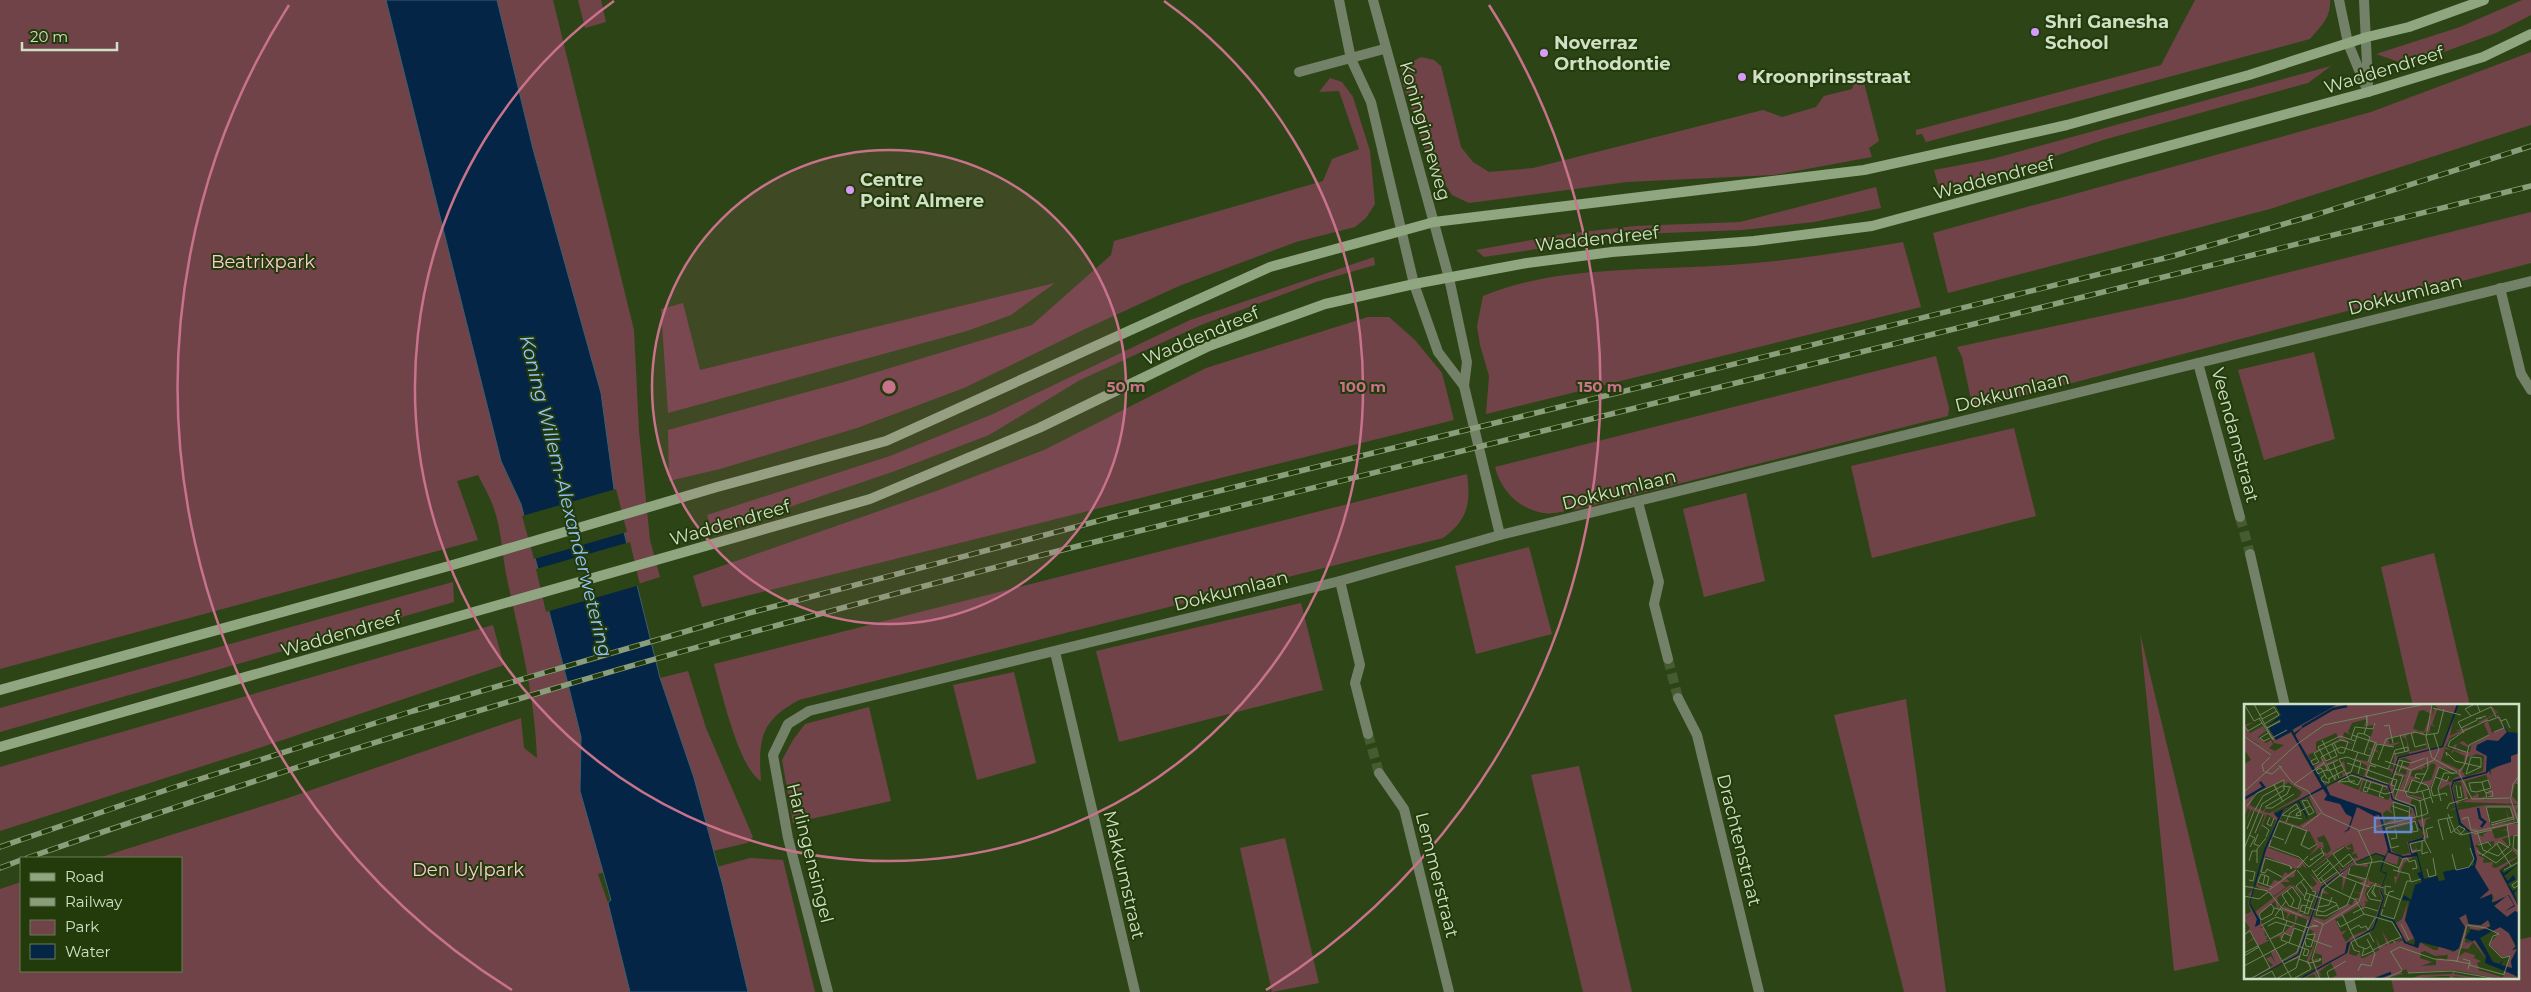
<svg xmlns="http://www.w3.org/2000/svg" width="2531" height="992" font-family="Montserrat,sans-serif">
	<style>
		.green { fill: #704349 }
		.water { fill: #042545; stroke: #415d6c }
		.pier { fill: #2d4516 }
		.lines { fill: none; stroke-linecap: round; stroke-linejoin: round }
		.street-tunnel { stroke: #455c30; stroke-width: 10; stroke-dasharray: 10 5; stroke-linecap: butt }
		.street { stroke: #738168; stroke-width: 10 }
		.secondary { stroke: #90a680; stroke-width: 10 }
		.rail-casing { stroke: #8b9e7b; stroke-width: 5.5 }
		.rail { stroke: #233a0a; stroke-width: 4; stroke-dasharray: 11; stroke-linecap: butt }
		.ring { fill: none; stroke: #c8728b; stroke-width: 2.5 }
		.poi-dot { fill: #d69bf9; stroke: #233a0a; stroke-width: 2 }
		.labels { text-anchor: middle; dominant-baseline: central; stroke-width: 4; stroke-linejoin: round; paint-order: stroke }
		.poi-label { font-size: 18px; font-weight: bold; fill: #d0e0c6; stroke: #233a0a; text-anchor: start }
		.street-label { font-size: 18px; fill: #d0e0c6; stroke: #233a0a }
		.park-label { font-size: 18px; fill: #f8ced2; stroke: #233a0a }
		.water-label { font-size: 19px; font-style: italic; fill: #93c4fc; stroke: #233a0a }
		.inset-river { fill: none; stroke: #042545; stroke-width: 2.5 }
		.inset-road { fill: none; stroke: #6e835c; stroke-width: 1 }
		.view { fill: #6588d1; fill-opacity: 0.15; stroke: #6588d1; stroke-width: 2.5 }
		.inset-edge { fill: none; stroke: #d0e0c6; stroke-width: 2.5 }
		.centre { fill: #c8728b; stroke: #233a0a; stroke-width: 2.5 }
		.ring-label { font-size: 15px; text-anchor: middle; font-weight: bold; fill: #c8728b; stroke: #233a0a; stroke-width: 4; stroke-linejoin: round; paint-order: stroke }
	</style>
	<rect width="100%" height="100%" fill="#2d4516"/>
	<g class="green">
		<path d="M0 0H553L634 330 639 431 650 540 660 577 638 584 615 496 504 468 521 504 526 521 581 737 580 791 604 872 598 874 608 903 630 992H0V889L21 882V971H181V858H98L285 799 521 718 524 748 537 758C535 695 519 635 506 574 502 551 501 527 493 506 489 495 483 485 478 475L457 481 478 540 0 669Z"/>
		<path d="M578 0H601L606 22 585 28Z"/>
		<path d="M2195 0H2330C2331 18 2321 26 2310 39L1926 142 1922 134 1916 135V130L2161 65Z"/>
		<path d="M2522 0H2531V15L2496 33 2408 65 2376 54 2460 27Z"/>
		<path d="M2531 52V125L2270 209 1948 293 1933 233 2371 112Z"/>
		<path d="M1421 57 1434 60 1441 66 1461 147 1473 162 1489 172 1533 168 1763 110 1782 117 1816 107 1824 96 1852 89 1854 83 1863 79 1879 141 1869 148 1872 157 1774 175 1627 182 1469 203 1452 195 1427 156 1401 78 1402 67Z"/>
		<path d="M2331 66 2308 83 2103 140 1941 194 1934 170 1992 159Z"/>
		<path d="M1330 78 1342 82 1353 97 1370 151 1375 204 1366 218 1355 227 1296 242 1179 286 1085 329 964 388 857 428 720 469 669 481 668 430 844 382 1032 325 1111 255 1114 241 1323 181 1332 159 1359 149 1339 91 1319 92Z"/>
		<path d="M1876 187 1881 208 1814 222 1743 230 1637 234 1484 257 1476 250 1565 234 1635 226 1740 222Z"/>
		<path d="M2531 212V263L1973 409 1962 357 1957 347 2185 298Z"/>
		<path d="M1903 242 1921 307 1486 414 1489 376 1480 345 1477 326 1483 296C1557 265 1651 271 1730 265 1789 261 1845 252 1903 242Z"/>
		<path d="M1374 257 1375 265 1316 282 1201 325 1080 380 989 435 895 471 713 533 707 515 890 456 993 414 1190 320Z"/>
		<path d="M1055 283 1011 315 967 331 668 413 661 309 683 303 700 370Z"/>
		<path d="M1368 317H1389L1415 340 1442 373 1454 420 702 607 693 576 939 490 1044 450 1206 368Z"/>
		<path d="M2314 352 2335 439 2264 460 2238 370Z"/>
		<path d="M1936 356 1949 408 1948 416 1578 509C1567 510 1553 515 1543 513 1517 508 1501 490 1495 467Z"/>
		<path d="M2014 428 2036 516 1872 558 1851 466Z"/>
		<path d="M1467 474C1471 503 1468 520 1443 538L799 700C760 721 758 740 761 781 739 769 721 690 714 664Z"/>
		<path d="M1746 493 1765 581 1704 597 1683 509Z"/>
		<path d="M1529 547 1552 634 1476 654 1455 566Z"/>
		<path d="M2434 553 2470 706H2413L2381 567Z"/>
		<path d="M453 582 454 602 0 732V708Z"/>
		<path d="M1301 603 1323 690 1119 742 1096 651Z"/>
		<path d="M493 625 504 665 262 747 0 831V767Z"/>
		<path d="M2140 633 2219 961 2174 971Z"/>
		<path d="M688 671 706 728 753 837 747 843 713 851 694 778 660 678Z"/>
		<path d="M1014 672 1036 763 977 780 953 685Z"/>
		<path d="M1906 699 1946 992H1904L1834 715Z"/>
		<path d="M869 707 891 801 793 823 782 760 793 740 805 724Z"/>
		<path d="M1579 766 1632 992H1583L1531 775Z"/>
		<path d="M1285 838 1319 983 1272 992 1240 848Z"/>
		<path d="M750 858 783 860 815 992H748L717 867Z"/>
		<path d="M2531 937V992H2394L2391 978H2517V940Z"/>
	</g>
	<path class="water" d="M386 0H497L533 149 601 393 615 496 660 678 694 778 722 882 748 992H630L608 903 611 900 580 791 581 737 568 684 521 504 501 461Z"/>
	<g class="pier">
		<path d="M616 489 627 532 534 559 522 516Z"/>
		<path d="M630 542 640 585 546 612 536 569Z"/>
	</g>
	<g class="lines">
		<g class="street-tunnel">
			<path d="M2240 517 2250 554"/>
			<path d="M1668 659 1678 698"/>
			<path d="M1368 734 1379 773"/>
		</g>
		<g class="street">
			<path d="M1339 0 1351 59 1371 102 1414 284 1438 352 1464 386"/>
			<path d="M1373 0 1449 278 1467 362 1464 386 1500 535"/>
			<path d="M2339 0 2348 43 2368 92"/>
			<path d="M2364 0 2368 86"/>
			<path d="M1299 72 1384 49"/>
			<path d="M2500 288 2521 374 2531 390"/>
			<path d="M2198 363 2240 517"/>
			<path d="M1638 502 1659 582 1654 604 1668 659"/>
			<path d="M2250 554 2285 706"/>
			<path d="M1340 581 1360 665 1355 683 1368 734"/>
			<path d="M1055 652 1135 992"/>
			<path d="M1678 698 1697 735 1759 992"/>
			<path d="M1379 773 1404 809 1449 992"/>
			<path d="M2349 978 2352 992"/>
			<path d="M828 992 788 838 773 755 788 724 809 711 1340 581 1500 535 2531 281"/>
		</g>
		<g class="secondary">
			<path d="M0 690 456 564 717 487 886 441 1270 267 1434 222 1864 170 2067 125 2249 75 2367 37 2409 27 2484 0"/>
			<path d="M0 747 870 499 1039 428 1209 346 1325 304 1414 284 1527 263 1612 252 1754 241 1872 226 2368 92 2483 57 2531 34"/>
		</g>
		<g class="rail-casing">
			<g id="rail">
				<path d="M0 847 172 788 413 711 749 613 1113 517 2173 256 2315 215 2531 146"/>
				<path d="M27 858C200 798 373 741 549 690 712 641 877 599 1042 555L2531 186"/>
				<path d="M0 868 21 860"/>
			</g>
		</g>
		<use href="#rail" class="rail"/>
	</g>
	<circle cx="889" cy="387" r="237" fill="#c8728b" fill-opacity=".12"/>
	<g class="ring">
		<circle cx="889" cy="387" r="237"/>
		<path d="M1164 1A474 474 0 1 1 614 1"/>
		<path d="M512 990A711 711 0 0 1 289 5M1489 5A711 711 0 0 1 1266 990"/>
	</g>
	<g class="poi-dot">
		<circle cx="2035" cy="32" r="5"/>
		<circle cx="1544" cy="53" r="5"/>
		<circle cx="1742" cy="77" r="5"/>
		<circle cx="850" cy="190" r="5"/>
	</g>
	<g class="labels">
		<g class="poi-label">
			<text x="2045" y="22">Shri Ganesha<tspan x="2045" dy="21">School</tspan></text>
			<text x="1554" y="43">Noverraz<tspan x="1554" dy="21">Orthodontie</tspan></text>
			<text x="1752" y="77">Kroonprinsstraat</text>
			<text x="860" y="180">Centre<tspan x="860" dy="21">Point Almere</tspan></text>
		</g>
		<g class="street-label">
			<text transform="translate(2384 70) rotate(-17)">Waddendreef</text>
			<text transform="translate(1425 131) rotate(74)">Koninginneweg</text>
			<text transform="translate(1994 178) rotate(-15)">Waddendreef</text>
			<text transform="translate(1597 239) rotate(-6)">Waddendreef</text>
			<text transform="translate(2405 295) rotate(-14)">Dokkumlaan</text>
			<text transform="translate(1201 336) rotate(-23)">Waddendreef</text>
			<text transform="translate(2012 392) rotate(-14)">Dokkumlaan</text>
			<text transform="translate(2235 435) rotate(75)">Veendamstraat</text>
			<text transform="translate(1619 490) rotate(-14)">Dokkumlaan</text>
			<text transform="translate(730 523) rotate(-16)">Waddendreef</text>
			<text transform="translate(1231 591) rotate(-14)">Dokkumlaan</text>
			<text transform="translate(341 634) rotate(-16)">Waddendreef</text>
			<text transform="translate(1739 840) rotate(76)">Drachtenstraat</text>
			<text transform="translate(810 853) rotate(76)">Harlingensingel</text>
			<text transform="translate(1124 875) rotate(77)">Makkumstraat</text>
			<text transform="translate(1437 875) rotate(76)">Lemmerstraat</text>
		</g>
		<g class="park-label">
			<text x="263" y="262">Beatrixpark</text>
			<text x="468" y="870">Den Uylpark</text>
		</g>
		<g class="water-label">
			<text transform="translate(566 496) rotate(76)">Koning Willem-Alexanderwetering</text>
		</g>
	</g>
	<g transform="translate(2244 704)">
		<rect width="275" height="275" fill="#2d4516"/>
		<path d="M94 0H188L189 13 190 5 194 4 189 0H213L210 9 193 6 188 20 192 23 187 21 185 30 183 26 179 30 185 46 154 53 147 74 148 68 141 64 149 65 151 48 153 53 165 50 162 35 156 31 144 34 145 40 158 38 146 43 133 39 131 45 136 49 130 47 126 59 138 64 126 60 122 72 144 80 147 74 145 81 108 69 80 81 56 45 79 85 108 70 145 82 148 96 169 104 172 115 158 119 172 116 169 119 142 126 148 147 156 151 166 149 163 138 179 133 178 126H174L172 117 175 126 178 125 173 116 188 113 182 116 180 125 184 134 166 139 168 146 172 145 171 140 173 146 167 151 159 152 146 148 140 124 154 120H139L144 147 141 152 131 149 111 158 109 154H114L112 149 107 151 110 147 108 139 102 143 108 144 104 146 100 142 66 167 90 147 114 133 81 153 79 147 83 150 87 146 84 138 80 131 73 134 65 119 75 138H79L80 145 76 143 65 152 73 142 66 128 35 117 25 144 58 156 63 165 57 160 58 163 52 165 50 173 42 174 46 178H37L41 183 46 180 30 192 12 182 16 169 14 181 25 184 30 176 34 177 40 176 31 173 37 175 41 168 44 170 52 165 21 152 17 168 30 173 16 168 20 152 14 168 32 116 23 110 14 130 21 111 7 106 0 123 6 106 4 104 0 113V60L7 56 0 45V33L19 42 0 32V21L10 18 1 23 6 29 19 22 22 27 14 33 22 39 27 36 29 40 25 44 31 47 40 41 30 39 23 24 32 36 47 28 55 41 51 30 55 26 50 29 49 25ZM179 6 187 10 180 28 169 25 175 7ZM123 15 120 22 131 21 125 37 131 39 129 45 122 44 128 46 125 58 112 55 123 62 120 72 102 68 100 57 97 59 103 70 98 68 99 72 83 80 78 77 72 66 81 61 84 68 83 61 94 55 96 58 94 54 83 59 78 51 80 59 78 57 70 63 64 51 81 43 72 46V38L92 29 95 35 82 42 95 36 109 40 99 34 100 28 108 31 104 28 108 19ZM174 27 180 32 183 44 166 48 162 32 167 29 162 30 168 28 170 37 169 30ZM106 71 118 75 115 86 94 78ZM120 75 142 83V85H140V86L143 85 144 83 146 93 144 96 116 87ZM40 76 42 81 44 78 58 88 55 93 26 109 20 108 24 101 19 107 12 104 14 100 11 104 6 101 10 91 26 82 29 81 35 89 31 80ZM66 90 55 97 65 93 73 111 55 122 36 116 40 106 54 98 39 106 26 135 34 114 29 108ZM149 98 166 103 168 108 159 117 151 115 152 119 150 115 141 119 139 109 143 106 149 110 146 105ZM246 0 254 9 243 15 248 29 260 24 252 11 254 10 263 28 254 37 243 36 233 42 232 46 241 47 243 52 242 68 209 76 207 83 212 105 205 106 211 104 210 98 206 99 205 98H209L205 80 195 86 198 76 207 78 210 74 215 72 211 67 195 63 186 84 176 78 187 76 192 61 188 59 184 63 182 60 180 62 184 63 178 64 179 68 177 65 168 67 167 72 176 75 167 76 162 86H164L163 90 180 94 175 95 164 91 162 90 161 83 167 65 160 82 161 91 169 94 166 100 170 102 172 111 170 103 149 95 145 82 148 75 151 95 161 73 151 69 148 74 155 54 199 43 210 10 206 32 218 26 211 27 213 26 231 22 206 34 199 47 202 43 207 46 201 45 197 57 214 65 219 64 221 52 210 47 207 50 208 46 221 49 209 45 210 41 213 40 211 45 214 46 226 48 227 42 223 43 215 39 219 37 225 42 245 31 240 20 243 17 232 19 251 10ZM233 50 240 52 239 67 222 73 218 67 224 53ZM161 54 167 57 164 63 158 61 157 64 163 66 162 71 151 67 155 55ZM275 49V72L269 80 275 73V80H271L268 92 275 100 218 98 227 94 222 87 224 94 212 98H218L213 100 214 106 242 101H275L272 107 275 111V120L270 111 272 117 266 119 274 120 275 130 258 135 265 143 255 138 250 142V137L236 139 231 142 237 147 234 145 237 151H233L240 154 239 159 249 158 248 163 252 164 274 152 265 143 275 148V152L255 166 275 203V209L271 207 263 213 250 202 253 197 247 198 250 194 248 190 236 196 235 194 245 186 231 163 227 128 217 119 208 84 210 78 243 69 257 60 258 53 267 57V52ZM242 71 248 85 241 87H249L242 89 249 93 241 96 242 92 235 94 234 89 228 93 225 91 221 77ZM217 78 221 95 212 97 209 84 211 78ZM243 103H266L267 106 269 113 265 114 262 105 264 115 248 120 269 114 270 117 248 121 247 124ZM263 119V125L255 127 263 126 265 131 251 135 248 126 239 130 240 133 233 130V126L234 129 262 122ZM145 147 159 154 173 151 160 159 151 180 150 172 153 173 158 155 155 153 153 161 140 157ZM110 157 115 162 122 159 124 161 123 163 110 161 105 164 98 188 99 170 78 184 85 190 77 189 69 213 81 216 104 200 108 201 111 194H115L116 190 109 187 116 189 119 182 115 179 120 177 104 170 122 176 124 173 119 190 125 173V177L137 181 141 169 137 182 128 180 123 184 121 190 124 198 120 197 122 200 119 203 123 210 115 199 118 191 114 198 111 196 116 201 99 211 101 215 99 212 91 215 97 228 103 226 98 231 102 238 108 232 128 224 138 194 135 187 137 183 139 194 129 224 103 239 101 249 71 265 69 259 72 263 78 260V251L71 249 70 256 74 254 75 258 69 257 74 238 72 237 65 258 69 266 62 258 70 240V230L67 228H71L65 225 55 254 40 259 55 251 78 184 103 164 77 183 54 250 7 275 29 261 22 255 27 252 25 249 32 260 27 248 31 245 38 258 53 249 64 216 54 212 47 231 40 229 37 235 35 232 27 236 39 228 41 222 39 228 38 229V230L51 219V211L46 210 42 216 44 209 33 204 31 197 14 211 19 222 16 224H20L21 232 24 231 22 236H26L14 242 10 235 0 241 10 233 6 227 0 230 6 224 0 216 9 209 0 215V211L7 208 4 199 7 192 4 191 10 184 0 183 11 182 5 201 13 215 11 223 16 220 11 208 46 181 51 182 60 194 48 182 33 194 35 203 42 206 38 201 53 208 58 198 55 209 66 213 74 188 68 186 66 181 69 183 73 180 66 170 78 180 97 167 93 160 98 166ZM164 197 161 216 171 234 162 238 150 216 152 219 158 215ZM222 210 224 220 237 221 244 216 247 227 257 223 265 229 273 246 267 257 269 264 262 265 275 275H256L211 266 210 270 240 275 208 272 214 275H205L206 272H197L165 275 177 271 208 270 210 266 164 269 162 265 156 268 159 270 139 275H117L118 270 116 275H86L93 271 87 259 75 268 78 272 71 268 74 273 73 275 70 270 57 275 103 249 106 238 129 226 126 228 129 231 125 228 107 238 105 250 112 252 116 248 117 254H120L135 246 132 234 136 242 143 241 138 227 146 240 158 235 155 228 161 239 174 244 176 239 170 229 190 219 172 230 175 238 190 246H194V241L209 248 215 244 221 223 215 214ZM223 220 227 226 244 225 247 228 236 234 248 227 254 230 245 240 258 253 266 252 259 270 262 271 258 273 234 266 235 264 255 269 235 264 233 259 237 257 230 254 231 251 221 248 214 253 216 244 224 245 229 238 242 255 231 236 221 239ZM181 247 191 252 204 251 203 256 197 254 192 255V261L177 262 188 258 176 254 177 248Z" fill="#704349" fill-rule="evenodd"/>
		<path d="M31 0H94L48 26 50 29 60 22 51 31 81 82 108 69 145 81 154 53 198 42 213 0H215L199 43 155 54 145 81 149 95 170 103 175 124 178 123 179 136 165 139 168 150 173 148 180 175 193 172 195 177 201 176 199 168 230 161 225 128 215 120 207 83 209 76 242 68 243 52 232 46 233 41 243 36 254 37 263 28 247 0 264 28 275 29V49L267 52V58L246 65 247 72 245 66 243 69 210 78 208 84 217 119 226 127 233 155 231 163 245 186 235 195 248 190V199L265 191 271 202 260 208 270 201 264 191 250 202 263 213 271 207 275 209V273L241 259 242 252 231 236 217 243 228 237 221 234 227 225 235 227 247 222 244 216 237 221 225 220 222 210 215 214 221 223 215 244 211 247 176 238 174 244 160 239 159 236 152 239 159 235 149 217 135 212 130 225 106 238 103 249 57 275H54L101 249 103 239 129 224 139 194 136 187 142 170 136 167 140 153 132 150 110 159 78 184 55 251 9 275 54 250 77 183 111 158 132 149 141 152 144 146 135 111 130 112 113 103 105 126 99 129 104 125 108 113 102 110 96 100 80 96 83 91 79 85 55 97 62 109 64 116 54 98 40 105 22 146 6 199 16 216V220L11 223 13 215 5 199 20 146 34 114 30 110 78 83 47 28 32 36 25 24 37 18 36 15 23 22 37 11ZM108 70 144 82 148 96 169 104 180 133 164 138 167 151 159 152 147 148 137 109 86 91 82 82ZM143 148 159 154 173 152 177 168 173 169 178 178 171 181 167 196 160 191 158 196 166 197 161 216 171 236 170 241 162 238 150 216 135 211 140 194 137 186 143 169 137 167ZM256 223 265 229 272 242 268 246 273 245 267 257 268 264 257 261 259 255 256 260 249 258 236 234ZM275 153 257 167 260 169 275 160 260 172 264 177 269 171 272 175 264 180 269 187 275 184 270 189 275 203 256 167Z" fill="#042545" fill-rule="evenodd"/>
		<path class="inset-river" d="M58 23 89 5 103 2M0 95 20 83 16 78M234 104 236 114 241 118 237 123M131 275 147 269"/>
		<path class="inset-road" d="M0 0 10 17 16 14M10 0 29 36 15 14M188 0 182 33 188 54 213 68M229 1 221 5 227 12 236 8 233 0M189 4 217 11M236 8 247 3 252 13M16 11 30 3 35 11 20 20M238 14 232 15 242 12M18 15 33 7M244 17 255 13 260 24 250 28M257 17 262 15 266 24M0 21 4 27 18 19M140 22 145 21 149 39M23 24 36 17 23 24M217 24 233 16M220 27 206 37 204 42 222 48M220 27 244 16M24 29 16 34 20 37 26 34M167 29 171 43 182 40M220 29 214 18 227 12M120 30 123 21V12L122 11 123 19M108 31 133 39M156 31 161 48M0 32 27 51M28 34 43 26M107 35 111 23 129 25 131 19M78 36 87 54M88 40 93 52 82 57 74 43 96 32 111 37M108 47 114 29 120 30M120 50 126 33 120 30M150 50 164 47V43M203 52 202 48 211 57 237 63M227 53 237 54V63L222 70ZM73 54 67 57 69 61 75 58 74 56 70 49 90 39 97 36 104 38 100 49H95L90 39M134 56 142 35 171 28 182 31 194 29 200 5M190 56 195 46 190 30M141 57 167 66M89 58 95 74M124 58 131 39M103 59 149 75M146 60 151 46 164 43M98 61 84 67 77 53 97 43 126 52M146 61 144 65 126 59 133 40 150 43M38 63 35 62 49 79M132 63 126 61 122 72 144 80M20 68 18 61 26 53M21 68 28 70 35 64M155 68 159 57 167 59 181 54M215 68 221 60 225 41 245 31M215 69 228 95 265 94M102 70 107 68 114 48M114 70 117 58 103 53 95 55 106 78 114 81 117 75M151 70 159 72 151 95 171 102 173 112M81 71 77 74 78 77 85 79V74M91 71V76L83 61 94 56M191 73 203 77 205 72M83 75 79 67 77 64 72 66 74 70 79 67 83 66V65M84 75 101 66M176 75 171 73 172 70H182M123 76 119 87 123 88 127 78 143 83M111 77 94 78 107 71 127 78M238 78 244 76 247 84 240 86 232 88 227 87 225 79 238 78 240 86 242 89 243 95M50 80 80 59M50 80 64 87 79 110 114 126 128 156 115 198 79 221M30 81 39 98M212 81 214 94 218 93 216 82M139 82 135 92 140 94M151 82 147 81 153 63 155 56 159 57M121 83 141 90 149 88 153 76 149 75M150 85 170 89 178 87 184 109 180 111M164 87 168 76 183 81 185 85M178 87 185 85 187 93M0 88 52 41 80 21 182 0M172 89 184 64 183 53M242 89 248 87 249 92 244 93M203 92 202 89 189 92 187 85 195 63 210 70M266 93 275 121M267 93 269 80 275 72M63 96 70 108 65 111 58 97ZM175 97 187 93 189 99M197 97 194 85 200 69H213M148 102 165 108M21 103 43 90 46 83M242 103 246 118M243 103H266L270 115 247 121M22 104H28L50 90M203 105 205 100 224 94M11 106 19 92 38 82 47 83M56 107 52 100 38 111 58 115M56 107 57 111 52 112 53 109 66 102M204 110 211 128 217 131 274 118M26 113 23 120 27 122 30 114M203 114 207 129 215 122 221 125 217 130 213 125M218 115 224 113 227 126H233M42 118 46 109 54 104M151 118 149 98 166 103 165 114M247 119 269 113M18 121 25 126 22 133M59 123 77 109M3 125 10 107M114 127 180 111M233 127 239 146 254 152 266 141 263 121M11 129 19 110M14 130 10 140 15 142M230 130 248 126M5 131 11 134 6 143M61 131 57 141 63 126M184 134 182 125 189 123M275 134 274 131 270 132 269 144 275 148M147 135 153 134 151 125M27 136 25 142 55 153 65 163 80 151 77 144M40 136 29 132 35 117 63 127M199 136 194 116 209 113M178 137V150L184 148M41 140 49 121M253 140 267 162M57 141 65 145 73 140M234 141 244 138 247 142M155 142 147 144 142 124 171 117 174 127 169 128 168 121M100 143 89 150 99 163 109 155M0 145 18 100 40 86V76L13 89 3 102M177 146 168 148 166 140 181 136M233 147 252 159 268 146M187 149 181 137 176 97 163 92 160 85 167 66 190 56M208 150 212 166 225 163 230 155 226 144M238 152 255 138 265 144M69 155 66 156 79 148M83 155 97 172 126 183M5 157 8 147H13M13 159V145L22 134M53 164 64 152M106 164 104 170 122 175M155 164 159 155 163 154 165 158 171 156 173 164 168 165M183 165 185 173 192 171 189 154M0 166 11 168 9 177 5 176M53 166 68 185M68 166 77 179 93 168M149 166 165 170 167 178 177 175M260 166 275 158M17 168 21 154 46 162 48 164 47 165 46 162M17 168 21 169 23 165 38 173M70 168 84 157M99 169 79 185 72 211 82 212 103 201 112 179M21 171 19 180 28 183M73 172 86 159M77 174 84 183 112 196M60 175 52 182 61 193M75 175 105 150 113 161 137 157 155 164 154 168M275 176 268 181 270 184 275 181M57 178 63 186 60 195 68 198M19 180 14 178 17 170 25 173 23 181M0 182 24 187M48 183 57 195 54 205 45 202 38 191ZM147 183 141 182V190L157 196M25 186 52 166M43 187 50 196 47 203M129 187 132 193 128 189V188L130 184 132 179M25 188 38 204 58 212M62 189 92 199 95 205M0 192 15 195 24 188M112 197 120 210 148 218 157 233 150 236M137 197 126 195 123 190 129 181 140 184M62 203 79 208 93 201M74 203 85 201 88 193M140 203 145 188 150 187M30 204 27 200 15 210 17 216 28 210 30 204 38 206 40 216M139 205 137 211 150 215 163 177H167M60 208 64 210 65 206 72 188 68 187M60 208 56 207 58 201 63 202M109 209 121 203 134 207M60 210 66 191M98 210 114 242 122 245 127 242M31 212 42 197M70 216 79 220 68 255 76 275M93 217 96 223 120 210M157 220 165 236M24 222 32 218 48 223M106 226 115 221 117 224 122 222 124 226 131 214M255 230 249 232 245 241 258 254 266 252M0 231 6 227 26 264 6 275M47 232 40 229 37 236 65 246 63 252 59 251 61 245M62 234 88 243M26 235 39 228 43 217M61 237 62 242 67 243 71 230 63 231M45 239 50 224 61 228M120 244 118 252 129 247M129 246 149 236 151 239M116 248 110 246 107 238 125 229 130 238M146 248 156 243 190 255 214 257M147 248 158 266M0 249 14 242M0 252 15 243M55 255 66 259 74 257H75L76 256H77L76 254 75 257M219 255 226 257 224 265M206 256 227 260M38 257 53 248 64 216M213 257 223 221 242 224 255 230M40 260 56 252M225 261 261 271M0 262 43 239M114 267 117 260 127 262 131 250 123 235M164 269 208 267 253 275M260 270 266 252M13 275 28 267 32 275M32 275 52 264 65 223 74 222 68 221M48 275 18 221 32 213 65 224M49 275 67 265 64 258M85 275 83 268 102 257M140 275 158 267"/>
		<path class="view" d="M131 114H167V128H131Z"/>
		<rect width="275" height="275" class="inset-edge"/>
	</g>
	<circle cx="889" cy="387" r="8" class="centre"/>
	<g class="ring-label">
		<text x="1126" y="392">50 m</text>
		<text x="1363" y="392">100 m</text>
		<text x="1600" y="392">150 m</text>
	</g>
	<rect x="20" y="857" width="162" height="115" fill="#233a0a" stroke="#687c55"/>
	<rect x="30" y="873" width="25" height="8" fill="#90a680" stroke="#687c55"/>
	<text x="65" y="882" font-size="15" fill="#d0e0c6">Road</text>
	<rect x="30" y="898" width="25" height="8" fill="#8b9e7b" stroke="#687c55"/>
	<text x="65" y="907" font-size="15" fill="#d0e0c6">Railway</text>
	<rect x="30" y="920" width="25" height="15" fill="#704349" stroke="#687c55"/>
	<text x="65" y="932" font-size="15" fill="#d0e0c6">Park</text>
	<rect x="30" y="944" width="25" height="15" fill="#042545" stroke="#687c55"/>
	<text x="65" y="957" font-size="15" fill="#d0e0c6">Water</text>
	<path d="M22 42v8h95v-8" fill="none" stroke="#d0e0c6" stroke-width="2.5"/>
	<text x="30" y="42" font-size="15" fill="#d0e0c6" stroke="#233a0a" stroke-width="4" paint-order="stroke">20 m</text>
</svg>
